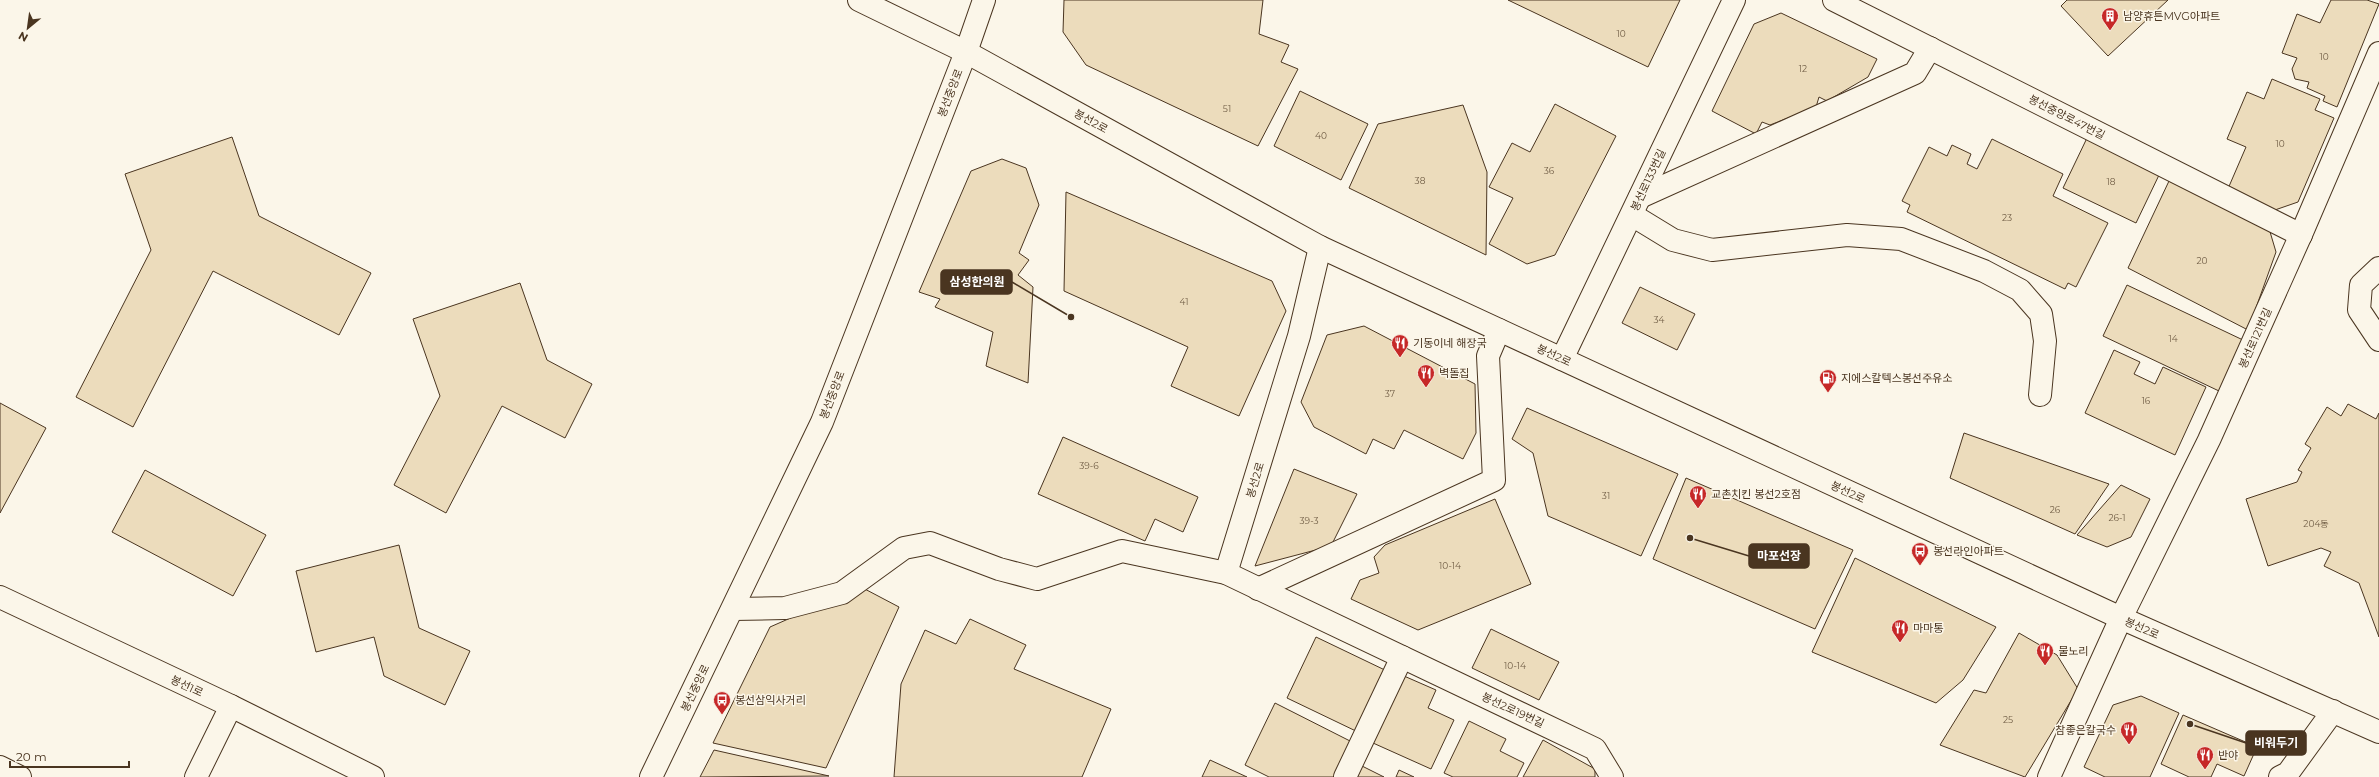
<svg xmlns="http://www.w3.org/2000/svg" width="2379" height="777" font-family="Montserrat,'Noto Sans KR',sans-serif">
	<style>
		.building { fill: #ecdcbc; stroke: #4a3520 }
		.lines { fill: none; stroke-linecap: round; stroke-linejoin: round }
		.minor-casing { stroke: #4a3520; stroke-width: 24 }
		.minor { stroke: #fbf6e9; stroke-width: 22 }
		.labels { text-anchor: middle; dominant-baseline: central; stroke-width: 3; stroke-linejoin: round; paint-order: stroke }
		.number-label { font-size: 9px; fill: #725f47 }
		.poi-label { font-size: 11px; fill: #4a3520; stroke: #fbf6e9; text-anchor: start }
		.street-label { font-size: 11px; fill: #4a3520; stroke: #fbf6e9 }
		.leader { fill: none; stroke: #4a3520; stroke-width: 1.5 }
		.callout-dot { fill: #4a3520; stroke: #fbf6e9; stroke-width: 1.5 }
		.callout { fill: #4a3520; stroke: #4a3520; stroke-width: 1.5 }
		.callout-label { font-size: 12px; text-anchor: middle; font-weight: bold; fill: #fff }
	</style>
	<rect width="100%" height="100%" fill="#fbf6e9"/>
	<g class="building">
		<path d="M1064 0H1263L1259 34 1289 45 1281 62 1298 69 1258 146 1086 65 1063 32Z"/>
		<path d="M1508 0H1680L1648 67Z"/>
		<path d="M2067 0H2168L2108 56 2061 6Z"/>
		<path d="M2331 0H2367L2379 4 2337 107 2323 101 2325 96 2307 88 2309 82 2295 79 2292 69 2297 58 2282 53 2297 14 2320 23Z"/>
		<path d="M1781 13 1877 59 1868 77 1827 101 1819 97 1816 107 1770 125 1762 122 1756 134 1712 111 1754 24Z"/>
		<path d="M2272 79 2320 99 2315 110 2334 118 2298 202 2272 211 2227 191 2246 147 2227 139 2247 92 2264 99Z"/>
		<path d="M1300 91 1368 124 1341 180 1274 146Z"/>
		<path d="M1555 104 1616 136 1555 255 1527 264 1489 244 1513 198 1489 187 1512 143 1530 152Z"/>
		<path d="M1463 105 1487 172 1486 255 1349 188 1378 124Z"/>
		<path d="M232 137 259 216 371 273 339 335 213 271 133 427 76 397 151 250 125 174Z"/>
		<path d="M2087 138 2160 173 2136 223 2063 188Z"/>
		<path d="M1992 139 2063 174 2053 196 2108 223 2076 287 2068 283 2065 289 1907 212 1910 205 1902 201 1929 147 1947 156 1952 145 1971 154 1967 164 1977 169Z"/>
		<path d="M1002 159 1026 168 1039 205 1019 253 1029 260 1018 275 1033 287 1028 383 986 366 993 332 935 307 940 299 919 292 971 171Z"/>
		<path d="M2169 181 2268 225 2276 252 2248 330 2128 268Z"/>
		<path d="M1066 192 1272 281 1286 311 1239 416 1171 386 1188 347 1064 291Z"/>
		<path d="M520 283 547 360 592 384 565 438 502 406 446 513 394 485 440 396 413 319Z"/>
		<path d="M2127 285 2243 340 2219 391 2103 336Z"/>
		<path d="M1640 287 1695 314 1677 350 1622 323Z"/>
		<path d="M1364 326 1475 384 1476 433 1463 459 1404 430 1394 449 1373 439 1366 454 1314 427 1301 402 1327 335Z"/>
		<path d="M2114 350 2140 362 2134 374 2155 384 2163 367 2206 387 2175 455 2085 413Z"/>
		<path d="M0 403 46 428 0 513Z"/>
		<path d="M2348 404 2376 419 2379 413V637L2359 583 2324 566 2331 552 2321 548 2268 566 2246 499 2297 482 2302 472 2298 470 2311 448 2305 444 2327 407 2341 416Z"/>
		<path d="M1527 408 1678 474 1641 556 1548 516 1533 453 1512 439Z"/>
		<path d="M1964 433 2109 484 2075 534 1950 478Z"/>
		<path d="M1063 437 1198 497 1183 532 1155 519 1145 541 1038 494Z"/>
		<path d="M1294 469 1357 494 1331 546 1255 566Z"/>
		<path d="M145 470 266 535 233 596 112 532Z"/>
		<path d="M1686 478 1853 550 1815 629 1653 559Z"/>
		<path d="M2121 485 2150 499 2131 537 2107 547 2077 535Z"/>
		<path d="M1495 499 1531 584 1418 630 1351 599 1360 580 1379 573 1374 557 1385 545Z"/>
		<path d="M399 545 419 628 470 651 445 705 384 676 374 637 316 652 296 571Z"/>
		<path d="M1855 558 1996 627 1963 680 1936 703 1812 652Z"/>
		<path d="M861 587 899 607 826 768 713 743 770 627Z"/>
		<path d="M970 619 1026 645 1014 669 1111 709 1082 777H894L901 684 925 630 956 644Z"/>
		<path d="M1491 629 1559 662 1539 700 1472 668Z"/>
		<path d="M2019 633 2057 655 2078 689 2025 777 1940 745 1974 690 1986 693Z"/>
		<path d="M1316 637 1389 672 1360 733 1287 698Z"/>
		<path d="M1404 676 1436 690 1428 708 1454 720 1431 769 1373 743Z"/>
		<path d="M2141 696 2179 713 2150 777H2105L2084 767 2113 705Z"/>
		<path d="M1275 703 1352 742 1335 777H1269L1245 765Z"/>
		<path d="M2183 715 2257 747 2244 776 2217 764 2211 777H2189L2161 764Z"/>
		<path d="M1469 721 1506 739 1500 751 1524 763 1517 777H1453L1444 773Z"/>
		<path d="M1543 740 1595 769V777H1523Z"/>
		<path d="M714 750 829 776 700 777Z"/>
		<path d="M1210 760 1247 777H1202Z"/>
		<path d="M1360 765 1384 777H1354Z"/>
		<path d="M1399 770 1414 777H1396Z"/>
	</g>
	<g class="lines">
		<g class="minor-casing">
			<g id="minor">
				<path d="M859 0 966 52 1320 247 2121 618 2379 732"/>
				<path d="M1834 0 2301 235"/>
				<path d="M1640 197 1915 73 1930 48"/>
				<path d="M1632 215 1673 240 1712 250 1847 235 1901 239 1984 271 2020 290 2041 314 2045 341 2040 395"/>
				<path d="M2379 268 2361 285 2359 310 2379 340"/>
				<path d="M1562 359 1734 0"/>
				<path d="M1226 573 1299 336 1320 247"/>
				<path d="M1258 589 1494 480 1488 356 1499 330"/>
				<path d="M0 597 231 706 373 777"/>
				<path d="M733 609 785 608 842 593 904 548 930 543 999 569 1037 579 1122 551 1226 573 1595 749 1612 777"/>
				<path d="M0 767 20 777"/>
				<path d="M196 777 231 706"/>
				<path d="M651 777 822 422 966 52 984 0"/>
				<path d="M1345 777 1402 657"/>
				<path d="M2049 777 2121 618 2209 440 2303 230 2379 53"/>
				<path d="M2280 777 2288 773 2333 711"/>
			</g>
		</g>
		<use href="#minor" class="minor"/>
	</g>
	<defs>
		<g id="building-pin" transform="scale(0.9)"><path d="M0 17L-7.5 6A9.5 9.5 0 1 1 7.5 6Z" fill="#c62828" stroke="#fbf6e9"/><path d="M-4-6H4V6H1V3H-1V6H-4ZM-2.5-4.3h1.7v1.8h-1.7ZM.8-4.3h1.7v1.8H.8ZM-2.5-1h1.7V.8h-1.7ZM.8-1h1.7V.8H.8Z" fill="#fff"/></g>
		<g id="restaurant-pin" transform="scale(0.9)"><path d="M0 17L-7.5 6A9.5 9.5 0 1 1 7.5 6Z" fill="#c62828" stroke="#fbf6e9"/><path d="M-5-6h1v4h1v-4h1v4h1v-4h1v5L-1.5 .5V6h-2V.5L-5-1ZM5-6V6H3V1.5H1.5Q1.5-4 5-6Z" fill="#fff"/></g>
		<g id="fuel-pin" transform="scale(0.9)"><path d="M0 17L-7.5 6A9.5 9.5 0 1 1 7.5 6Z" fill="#c62828" stroke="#fbf6e9"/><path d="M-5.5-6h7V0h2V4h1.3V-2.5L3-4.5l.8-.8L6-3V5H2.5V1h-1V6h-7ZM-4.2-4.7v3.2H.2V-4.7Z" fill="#fff"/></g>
		<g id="bus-pin" transform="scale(0.9)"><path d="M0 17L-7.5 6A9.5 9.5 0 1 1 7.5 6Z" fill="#c62828" stroke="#fbf6e9"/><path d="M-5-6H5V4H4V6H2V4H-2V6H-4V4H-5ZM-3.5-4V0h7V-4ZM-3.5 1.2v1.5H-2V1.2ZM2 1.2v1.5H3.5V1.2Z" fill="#fff"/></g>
	</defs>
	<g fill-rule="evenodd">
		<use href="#building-pin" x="2110" y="16"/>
		<use href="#restaurant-pin" x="1400" y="343"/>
		<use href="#restaurant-pin" x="1426" y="373"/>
		<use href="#fuel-pin" x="1828" y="378"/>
		<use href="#restaurant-pin" x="1698" y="494"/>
		<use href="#bus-pin" x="1920" y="551"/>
		<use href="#restaurant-pin" x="1900" y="628"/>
		<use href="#restaurant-pin" x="2045" y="651"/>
		<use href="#bus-pin" x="722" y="700"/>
		<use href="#restaurant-pin" x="2129" y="730"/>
		<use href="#restaurant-pin" x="2205" y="755"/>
	</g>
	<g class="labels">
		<g class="number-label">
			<text x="1621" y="33">10</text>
			<text x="2324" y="56">10</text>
			<text x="1803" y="68">12</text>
			<text x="1227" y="108">51</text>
			<text x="1321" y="135">40</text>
			<text x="2280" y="143">10</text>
			<text x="1549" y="170">36</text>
			<text x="1420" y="180">38</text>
			<text x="2111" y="181">18</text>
			<text x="2007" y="217">23</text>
			<text x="2202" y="260">20</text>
			<text x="1184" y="301">41</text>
			<text x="1659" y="319">34</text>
			<text x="2173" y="338">14</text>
			<text x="1390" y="393">37</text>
			<text x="2146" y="400">16</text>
			<text x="1089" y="465">39-6</text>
			<text x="1606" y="495">31</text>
			<text x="2055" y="509">26</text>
			<text x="2117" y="517">26-1</text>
			<text x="1309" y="520">39-3</text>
			<text x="2316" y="523">204동</text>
			<text x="1450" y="565">10-14</text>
			<text x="1515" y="665">10-14</text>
			<text x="2008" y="719">25</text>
		</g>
		<g class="poi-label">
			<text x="2123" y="16">남양휴튼MVG아파트</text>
			<text x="1413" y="343">기동이네 해장국</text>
			<text x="1439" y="373">벽돌집</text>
			<text x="1841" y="378">지에스칼텍스봉선주유소</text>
			<text x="1711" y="494">교촌치킨 봉선2호점</text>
			<text x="1933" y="551">봉선라인아파트</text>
			<text x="1913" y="628">마마통</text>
			<text x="2058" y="651">물노리</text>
			<text x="735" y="700">봉선삼익사거리</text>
			<text x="2116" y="730" text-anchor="end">참좋은칼국수</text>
			<text x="2218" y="755">반야</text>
		</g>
		<g class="street-label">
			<text transform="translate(950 93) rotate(-69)">봉선중앙로</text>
			<text transform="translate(2067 117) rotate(27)">봉선중앙로47번길</text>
			<text transform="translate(1091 121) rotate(29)">봉선2로</text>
			<text transform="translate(1648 180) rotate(-65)">봉선로133번길</text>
			<text transform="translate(2255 338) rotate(-66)">봉선로121번길</text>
			<text transform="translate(1554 355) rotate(25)">봉선2로</text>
			<text transform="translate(832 395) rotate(-69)">봉선중앙로</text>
			<text transform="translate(1255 480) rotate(-73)">봉선2로</text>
			<text transform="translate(1848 492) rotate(25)">봉선2로</text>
			<text transform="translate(2142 628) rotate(24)">봉선2로</text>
			<text transform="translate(187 686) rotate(25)">봉선1로</text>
			<text transform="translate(695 688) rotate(-64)">봉선중앙로</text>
			<text transform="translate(1513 710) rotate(25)">봉선2로19번길</text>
		</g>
	</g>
	<path class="leader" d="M1071 317L1012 282M1690 538L1749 556M2190 724L2246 743"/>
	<g class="callout-dot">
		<circle cx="1071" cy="317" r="4"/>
		<circle cx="1690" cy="538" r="4"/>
		<circle cx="2190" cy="724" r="4"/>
	</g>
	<g class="callout">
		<rect x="941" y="270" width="71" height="24" rx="4"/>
		<rect x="1749" y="544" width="60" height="24" rx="4"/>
		<rect x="2246" y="731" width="60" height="24" rx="4"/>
	</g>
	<g class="callout-label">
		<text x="977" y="286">삼성한의원</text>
		<text x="1779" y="560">마포선장</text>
		<text x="2276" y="747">비워두기</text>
	</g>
	<g transform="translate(28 28) rotate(209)" stroke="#fbf6e9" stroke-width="3" paint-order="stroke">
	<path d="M0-3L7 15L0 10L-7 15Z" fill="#4a3520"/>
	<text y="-6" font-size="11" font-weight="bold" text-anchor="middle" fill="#4a3520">N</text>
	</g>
	<path d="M10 761v6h119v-6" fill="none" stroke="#4a3520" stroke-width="2"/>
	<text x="16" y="761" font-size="12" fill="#4a3520" stroke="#fbf6e9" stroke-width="3" paint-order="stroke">20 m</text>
</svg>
